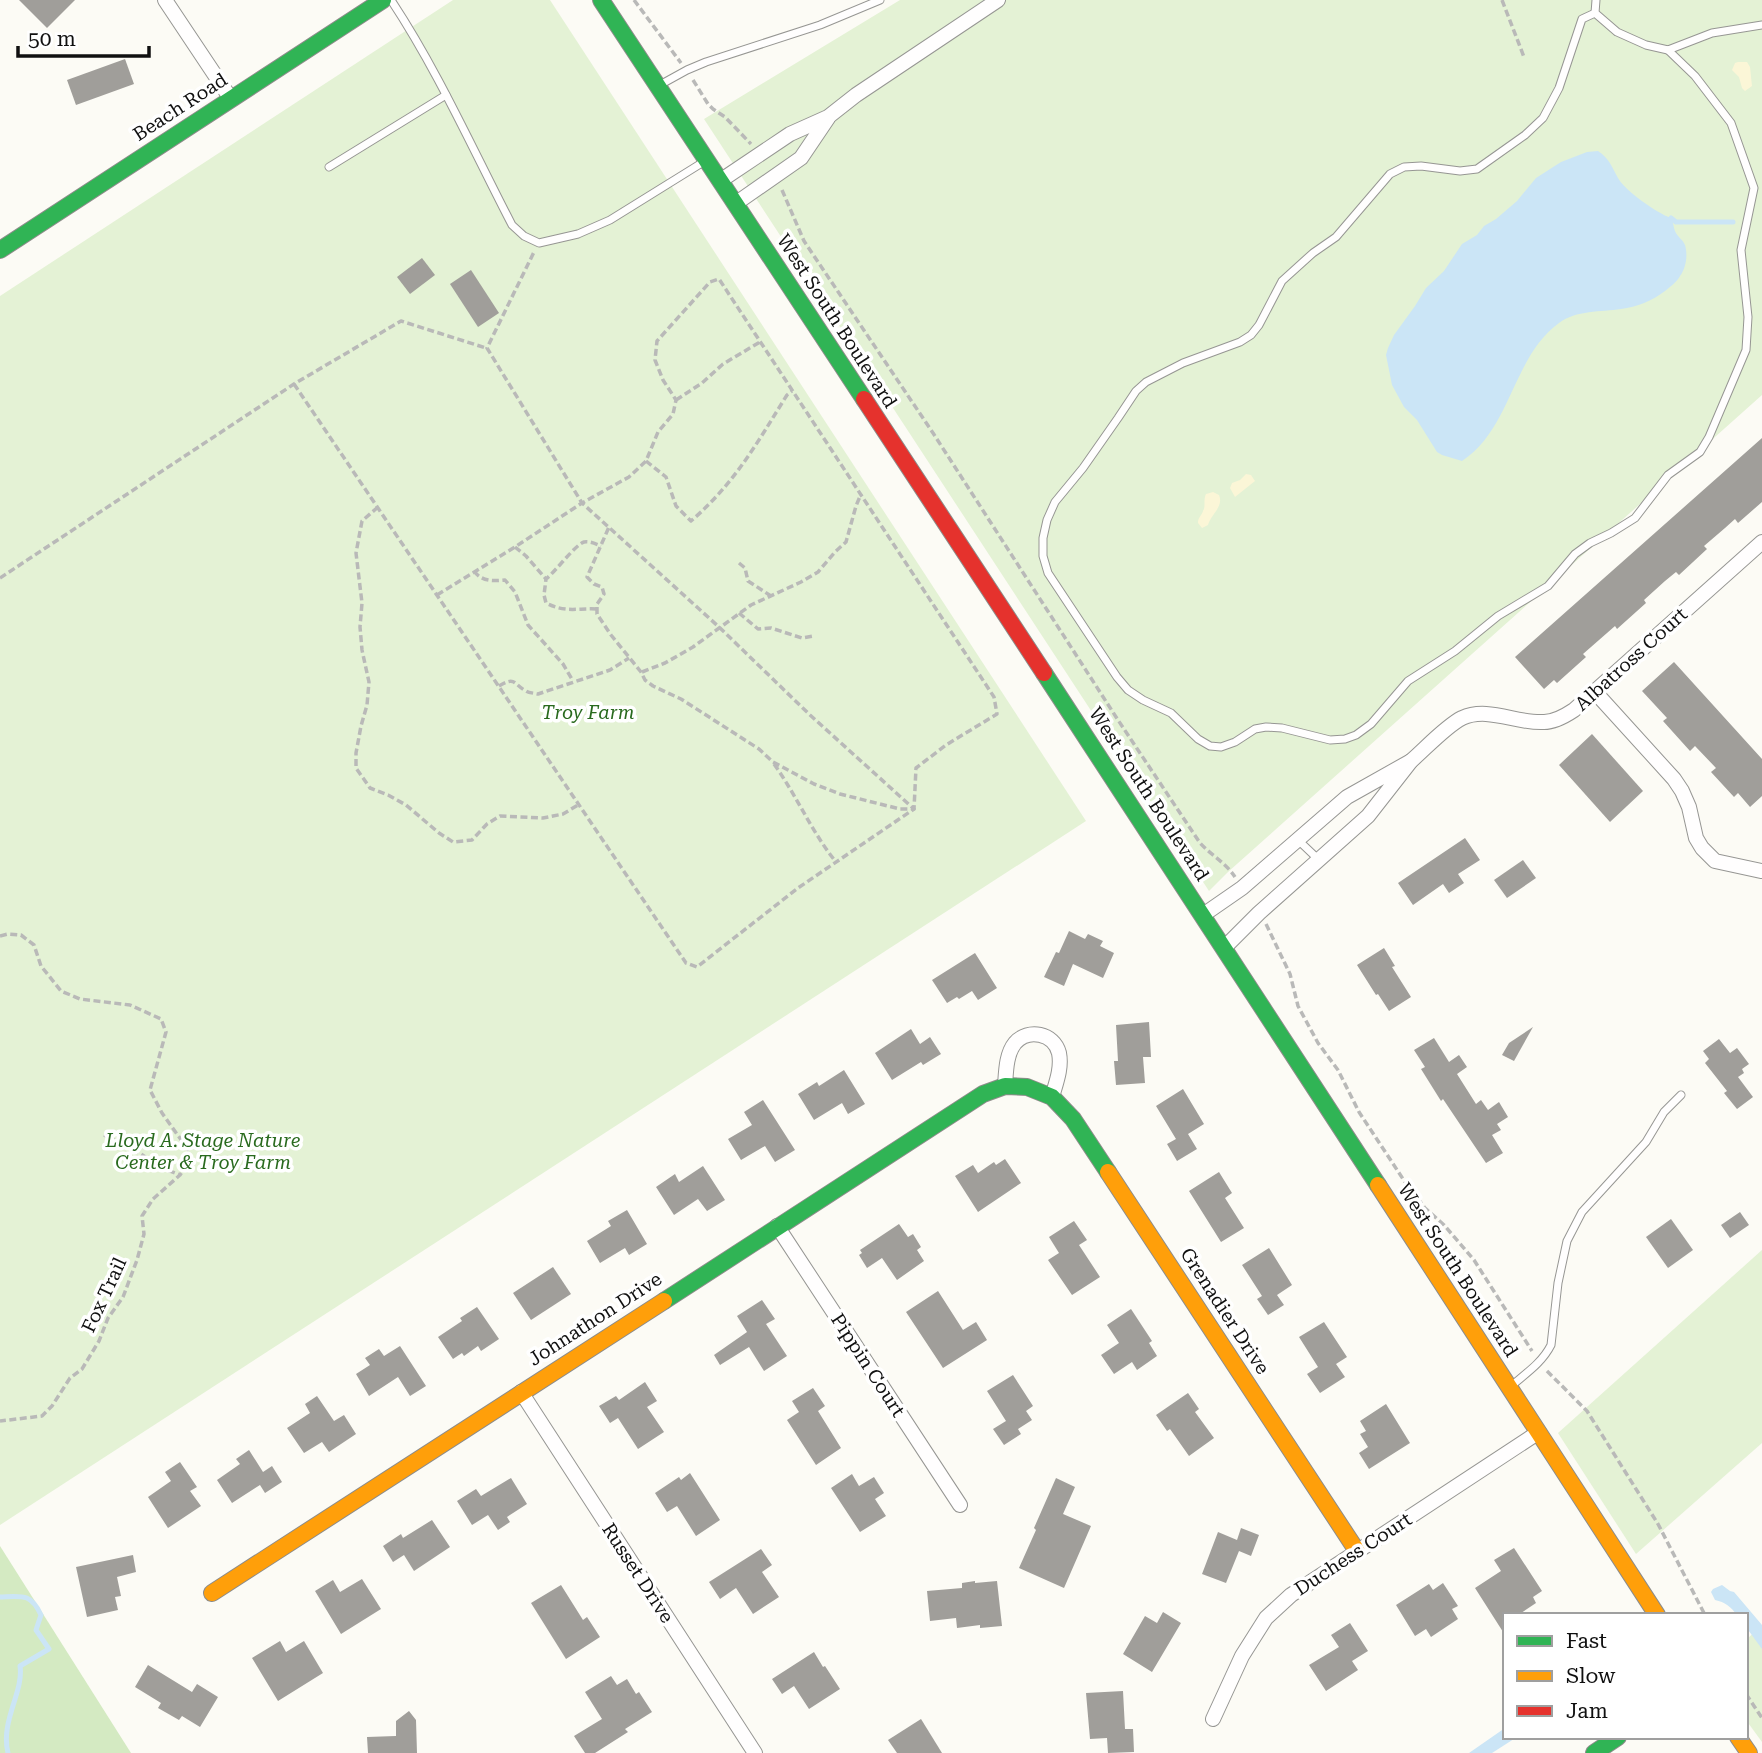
<svg xmlns="http://www.w3.org/2000/svg" width="1762" height="1753" font-family="'Roboto Serif',serif">
	<style>
		.green { fill: #e4f2d5 }
		.forest { fill: #d4eac2 }
		.sand { fill: #fbf6d7 }
		.water { fill: #cbe5f6 }
		.lines { fill: none; stroke-linecap: round; stroke-linejoin: round }
		.stream { stroke: #cbe5f6; stroke-width: 5 }
		.building { fill: #a09e9a }
		.lane-casing { stroke: #969693; stroke-width: 9 }
		.street-casing { stroke: #969693; stroke-width: 16 }
		.fast-casing { stroke: #8d8c8a; stroke-width: 18 }
		.slow-casing { stroke: #8d8c8a; stroke-width: 18 }
		.jam-casing { stroke: #8d8c8a; stroke-width: 18 }
		.path { stroke: #b9b9b8; stroke-width: 3.5; stroke-dasharray: 7 3.5; stroke-linecap: butt }
		.lane { stroke: #fffefe; stroke-width: 7 }
		.street { stroke: #fffefe; stroke-width: 14 }
		.fast { stroke: #30b455; stroke-width: 16 }
		.slow { stroke: #ff9f0a; stroke-width: 16 }
		.jam { stroke: #e5322d; stroke-width: 16 }
		.labels { text-anchor: middle; dominant-baseline: central; stroke-width: 7; stroke-linejoin: round; paint-order: stroke }
		.street-label { font-size: 19px; fill: #101010; stroke: #fff }
		.park-label { font-size: 19px; font-style: italic; fill: #296a1e; stroke: #fff }
	</style>
	<rect width="100%" height="100%" fill="#fcfbf5"/>
	<g class="green">
		<path d="M453 0H550L1086 821 0 1525V296Z"/>
		<path d="M900 0H1762V395L1228 872 1209 891 704 119Z"/>
		<path d="M1762 1250V1443L1636 1554 1558 1433Z"/>
		<path d="M1762 1625V1742L1746 1720V1640Z"/>
	</g>
	<path class="forest" d="M0 1546 131 1753H0Z"/>
	<g class="sand">
		<path d="M1738 62H1747L1750 67 1752 86 1745 91 1742 88 1739 77 1732 70 1735 63Z"/>
		<path d="M1246 474 1251 475 1255 481 1235 497 1230 488 1232 483 1240 480Z"/>
		<path d="M1213 492 1219 495C1224 507 1211 514 1208 525L1202 528 1198 523C1198 517 1201 517 1203 511 1206 506 1203 500 1206 494Z"/>
	</g>
	<g class="water">
		<path d="M1598 151C1609 158 1612 167 1618 178 1625 191 1657 213 1671 218 1674 223 1673 228 1676 233 1678 237 1683 240 1685 245 1688 255 1686 268 1680 276 1677 282 1670 287 1665 291 1652 301 1637 307 1621 309 1601 312 1576 310 1559 323 1512 357 1512 428 1462 461L1442 455 1437 452 1417 420 1404 407 1392 385 1386 355 1388 348 1394 335 1415 306 1426 288 1444 271 1462 244 1477 235 1484 226 1496 219 1517 201 1536 178 1561 162 1587 152Z"/>
		<path d="M1722 1585 1730 1591 1734 1592 1762 1625V1649L1746 1627V1615H1737C1731 1607 1725 1602 1715 1600L1711 1592 1713 1589Z"/>
		<path d="M1505 1728V1737H1517L1492 1753H1469Z"/>
	</g>
	<g class="lines">
		<g class="stream">
			<path d="M1671 218 1676 222H1733"/>
			<path d="M0 1597C22 1596 31 1593 41 1615L36 1630 49 1649 20 1666C24 1692 0 1721 8 1753"/>
		</g>
	</g>
	<g class="building">
		<path d="M19 0H75L47 28Z"/>
		<path d="M125 59 134 84 76 105 67 80Z"/>
		<path d="M422 258 435 275 410 294 397 277Z"/>
		<path d="M471 270 499 313 478 327 450 284Z"/>
		<path d="M1762 438V502L1738 523 1735 519 1725 528 1704 546 1707 549 1679 575 1676 572 1665 581 1644 600 1646 603 1617 629 1615 626 1583 654 1586 657 1557 683 1554 680 1544 689 1515 657Z"/>
		<path d="M1674 662 1762 759V796L1750 807 1738 793 1734 797 1711 772 1716 768 1695 746 1690 751 1663 721 1667 718 1642 691Z"/>
		<path d="M1592 734 1643 791 1610 822 1559 765Z"/>
		<path d="M1465 838 1480 860 1458 874 1464 883 1449 893 1443 884 1413 905 1398 883Z"/>
		<path d="M1523 860 1536 878 1507 898 1494 880Z"/>
		<path d="M1069 931 1085 939 1088 934 1103 941 1100 946 1114 953 1103 978 1073 964 1064 986 1044 977 1056 952 1059 953Z"/>
		<path d="M1384 948 1395 966 1392 967 1411 997 1389 1011 1378 994 1376 995 1357 965Z"/>
		<path d="M975 953 997 988 978 1000 972 991 959 999 957 997 947 1003 932 980Z"/>
		<path d="M1149 1022 1151 1057H1143L1145 1083 1116 1085 1114 1061H1118L1116 1025Z"/>
		<path d="M1533 1027 1514 1061 1502 1055 1509 1043Z"/>
		<path d="M911 1029 920 1044 930 1037 941 1054 923 1065 921 1062 892 1080 875 1053Z"/>
		<path d="M1434 1038 1449 1062 1459 1055 1467 1067 1457 1074 1476 1104 1481 1100 1488 1110 1499 1102 1508 1117 1497 1124 1501 1130 1492 1135 1503 1153 1486 1163 1443 1099 1441 1101 1421 1069 1425 1067 1414 1050Z"/>
		<path d="M1719 1039 1730 1053 1737 1048 1749 1064 1742 1069 1744 1073 1738 1077 1753 1097 1737 1109 1724 1093 1727 1091 1705 1063 1709 1059 1703 1051Z"/>
		<path d="M844 1070 865 1104 848 1114 842 1103 814 1120 798 1094 817 1082 819 1086Z"/>
		<path d="M1183 1089 1204 1124 1188 1134 1197 1149 1177 1161 1167 1144 1176 1139 1156 1106Z"/>
		<path d="M763 1100 795 1150 775 1162 765 1146 741 1160 728 1139 752 1125 744 1112Z"/>
		<path d="M1005 1159 1021 1183 978 1212 955 1176 973 1165 978 1173 994 1162 996 1165Z"/>
		<path d="M703 1166 725 1200 707 1211 698 1199 674 1215 656 1187 675 1174 679 1182Z"/>
		<path d="M1219 1172 1232 1193 1225 1198 1244 1228 1221 1242 1189 1191Z"/>
		<path d="M627 1210 647 1244 629 1255 625 1248 600 1263 587 1241 611 1226 608 1221Z"/>
		<path d="M1740 1212 1749 1225 1730 1238 1721 1225Z"/>
		<path d="M1671 1219 1693 1250 1668 1268 1646 1237Z"/>
		<path d="M1074 1221 1087 1240 1079 1245 1100 1277 1072 1295 1048 1260 1059 1253 1049 1237Z"/>
		<path d="M899 1224 908 1237 913 1234 921 1247 917 1250 924 1261 897 1280 882 1258 867 1268 859 1255 862 1253 860 1250Z"/>
		<path d="M1269 1248 1292 1285 1277 1295 1284 1305 1268 1315 1257 1299 1262 1296 1242 1265Z"/>
		<path d="M553 1267 571 1294 531 1320 513 1293Z"/>
		<path d="M938 1291 963 1330 976 1322 987 1340 943 1368 906 1312Z"/>
		<path d="M762 1300 775 1319 766 1324 787 1356 764 1371 749 1347 720 1365 714 1355 747 1332 737 1316Z"/>
		<path d="M477 1307 499 1339 481 1351 478 1346 464 1356 462 1353 453 1359 438 1337 462 1321 460 1318Z"/>
		<path d="M1131 1309 1152 1341 1149 1343 1157 1356 1137 1370 1132 1362 1114 1374 1101 1355 1119 1343 1107 1325Z"/>
		<path d="M1324 1322 1347 1357 1336 1364 1345 1377 1320 1393 1307 1374 1318 1367 1299 1337Z"/>
		<path d="M400 1346 426 1386 410 1396 398 1377 369 1396 356 1374 370 1365 365 1358 379 1349 384 1356Z"/>
		<path d="M1013 1375 1033 1406 1026 1411 1032 1420 1018 1429 1021 1434 1004 1445 993 1429 1006 1421 987 1391Z"/>
		<path d="M645 1382 657 1401 647 1407 664 1432 638 1449 618 1418 610 1423 599 1406 616 1396 619 1400Z"/>
		<path d="M813 1388 825 1406 818 1411 841 1448 816 1465 787 1420 799 1412 792 1401Z"/>
		<path d="M1188 1393 1199 1409 1195 1412 1214 1438 1189 1456 1170 1429 1167 1431 1156 1415Z"/>
		<path d="M317 1396 334 1421 344 1415 356 1434 329 1452 322 1442 304 1453 287 1428 310 1413 305 1404Z"/>
		<path d="M1386 1404 1410 1443 1369 1469 1359 1453 1368 1447 1360 1434 1366 1431 1360 1421Z"/>
		<path d="M249 1450 263 1472 272 1466 282 1482 265 1493 260 1485 232 1503 217 1480 240 1464 236 1459Z"/>
		<path d="M180 1462 197 1487 190 1491 201 1506 168 1528 148 1497 171 1481 165 1472Z"/>
		<path d="M690 1473 720 1520 696 1536 677 1506 667 1512 655 1493 679 1477 681 1480Z"/>
		<path d="M852 1474 859 1486 874 1477 884 1493 875 1499 886 1516 860 1532 831 1488Z"/>
		<path d="M511 1478 527 1504 507 1517 510 1522 498 1530 488 1515 472 1525 457 1501 476 1489 481 1496Z"/>
		<path d="M1056 1478 1075 1487 1063 1514 1091 1526 1064 1588 1019 1568 1036 1530 1034 1528Z"/>
		<path d="M432 1520 450 1547 414 1571 404 1555 393 1562 383 1546 401 1534 403 1538Z"/>
		<path d="M1241 1528 1259 1535 1251 1556 1239 1551 1226 1583 1202 1574 1218 1532 1237 1540Z"/>
		<path d="M1514 1548 1542 1591 1533 1597 1536 1603 1518 1615H1505V1635L1475 1588 1501 1571 1494 1560Z"/>
		<path d="M761 1549 772 1565 762 1572 779 1597 753 1614 736 1588 720 1599 709 1582Z"/>
		<path d="M133 1555 136 1572 117 1577 121 1596 115 1597 118 1610 87 1617 76 1567Z"/>
		<path d="M362 1579 381 1609 341 1634 315 1591 333 1580 340 1592Z"/>
		<path d="M975 1581V1583L997 1581 1002 1626 980 1628V1625L957 1628 956 1618 930 1621 927 1591 962 1588V1583Z"/>
		<path d="M1443 1583 1458 1606 1452 1609 1458 1619 1431 1637 1426 1629 1415 1636 1396 1605 1429 1584 1433 1590Z"/>
		<path d="M561 1585 583 1620 587 1617 600 1637 566 1659 531 1603Z"/>
		<path d="M1163 1612 1181 1623 1152 1672 1123 1654 1145 1616 1157 1623Z"/>
		<path d="M1350 1623 1368 1651 1352 1661 1358 1670 1326 1691 1309 1665 1339 1647 1331 1635Z"/>
		<path d="M280 1641 286 1652 304 1641 323 1673 278 1701 252 1658Z"/>
		<path d="M814 1652 823 1667 825 1666 840 1689 809 1709 794 1686 782 1694 772 1679Z"/>
		<path d="M148 1665 192 1692 197 1684 218 1697 200 1727 182 1716 179 1720 158 1708 161 1703 135 1687Z"/>
		<path d="M611 1676 617 1685 627 1679 636 1694 639 1692 652 1712 625 1729 628 1732 595 1753H585L574 1736 602 1719 585 1692Z"/>
		<path d="M1123 1691 1125 1729H1133L1134 1752 1108 1753 1107 1738 1090 1739 1086 1693Z"/>
		<path d="M409 1711 416 1720 417 1753H368L367 1737 396 1736V1721Z"/>
		<path d="M921 1719 942 1753H897L888 1740Z"/>
	</g>
	<g class="lines">
		<g class="lane-casing">
			<g id="lane">
				<path d="M391 0C438 71 473 150 512 225L524 236 539 243 578 234 610 220 705 161"/>
				<path d="M1596 0 1595 13 1617 32 1646 45 1668 50 1712 33 1762 25"/>
				<path d="M1595 13 1582 19 1559 88 1543 118 1525 135 1477 169 1460 171 1421 166 1404 167 1390 174 1336 237 1313 253 1282 281 1259 325 1251 335 1240 342 1183 363 1146 382 1136 391 1118 418 1083 468 1055 502 1047 520 1043 538V556L1048 573 1117 677 1128 690 1143 700 1171 713 1198 739 1210 746 1221 747 1235 742 1255 729 1266 727 1282 728 1330 740 1345 739 1356 735 1371 724 1408 681 1455 651 1498 616 1548 586 1575 554 1590 543 1611 533 1635 518 1668 475 1700 452 1709 437 1746 350 1748 317 1741 250 1754 188 1731 123 1695 76 1668 50"/>
				<path d="M658 86 687 70 706 62 820 25 880 0"/>
				<path d="M329 167 446 95"/>
				<path d="M1298 840 1318 859"/>
				<path d="M1510 1387C1525 1374 1542 1363 1551 1345L1558 1283 1567 1241 1582 1212 1646 1142 1664 1112 1681 1095"/>
			</g>
		</g>
		<g class="street-casing">
			<g id="street">
				<path d="M165 0 231 99"/>
				<path d="M720 181 790 134 828 117 856 95 998 0"/>
				<path d="M735 204 801 158 828 118"/>
				<path d="M1595 692 1674 779 1682 791 1689 807 1696 838 1702 848 1715 861 1761 871"/>
				<path d="M1411 761C1425 749 1446 726 1462 718 1488 706 1517 724 1544 722 1555 722 1565 716 1574 710L1762 542"/>
				<path d="M1203 915 1242 888 1347 797 1411 761 1368 816 1259 913 1224 948"/>
				<path d="M1005 1086C1006 1072 1006 1054 1015 1043 1028 1028 1054 1033 1059 1053 1062 1068 1056 1083 1052 1097"/>
				<path d="M777 1226 960 1505"/>
				<path d="M521 1392 755 1753"/>
				<path d="M1213 1719 1242 1656 1266 1618 1291 1595 1539 1432"/>
			</g>
		</g>
		<g class="fast-casing">
			<g id="fast">
				<path d="M601 0 864 399"/>
				<path d="M0 250 383 0"/>
				<path d="M1044 673 1378 1185"/>
				<path d="M664 1301 983 1094 1005 1086 1027 1087 1052 1097 1073 1119 1108 1172"/>
				<path d="M1594 1753 1618 1737"/>
			</g>
		</g>
		<g class="slow-casing">
			<g id="slow">
				<path d="M1108 1172 1357 1551"/>
				<path d="M1378 1185 1657 1615"/>
				<path d="M212 1593 664 1301"/>
				<path d="M1738 1737 1749 1753"/>
			</g>
		</g>
		<g class="jam-casing">
			<path id="jam" d="M864 399 1044 673"/>
		</g>
		<g class="path">
			<path d="M634 0 681 63"/>
			<path d="M1502 0 1524 57"/>
			<path d="M693 80 708 104 713 109 725 117 751 144"/>
			<path d="M782 190 804 241 810 250 933 433 1118 720 1200 843C1211 855 1226 863 1235 877"/>
			<path d="M294 384 686 963 697 967 798 888 914 809 810 715 719 627 582 503 487 348 534 252"/>
			<path d="M676 400 702 383 723 364 760 342"/>
			<path d="M646 461 666 477 676 506 691 521C735 483 757 443 787 395L792 391"/>
			<path d="M378 507 362 521 356 553 362 603 360 627 362 650 369 682 367 705 361 726 356 753V768L370 788 388 795 406 805 439 833 453 842 472 840 487 824 500 816 543 818 563 814 578 805"/>
			<path d="M515 547 526 556 546 579"/>
			<path d="M739 563 745 568 748 581 771 596"/>
			<path d="M474 571C482 582 493 581 505 580L515 592 528 625 563 664 573 681"/>
			<path d="M0 578 294 384 401 321 486 348"/>
			<path d="M437 595 515 547 582 503 629 477 646 461 658 432 673 414 676 400 663 380 655 360 657 341 710 282 719 279 994 697 997 714 946 745 916 768 914 809H900L840 794 814 784 773 762 759 749 681 699 653 686 645 680 641 672 611 635 597 614V604L604 594 602 587 594 584 587 577 609 527"/>
			<path d="M597 609C577 608 565 613 546 603L544 595 546 579C556 571 575 545 584 542 590 541 596 544 601 546"/>
			<path d="M739 613 758 629 771 628 802 638 814 636"/>
			<path d="M642 672 665 663 693 647 751 605 801 582 818 572 835 552 846 542 856 506 861 494"/>
			<path d="M499 686C516 676 513 684 526 691 529 693 534 693 538 694L610 670 629 658"/>
			<path d="M774 764C797 796 811 831 836 862"/>
			<path d="M1266 924 1290 974 1298 1006 1318 1043 1338 1070 1359 1112 1405 1182 1425 1208 1444 1225 1474 1260 1532 1351"/>
			<path d="M0 936 8 934 21 935 34 945 41 966 61 991 80 999 130 1005 161 1019 166 1032 150 1090 162 1113 189 1151 188 1163 180 1175 153 1199 142 1216 144 1234 137 1260 123 1297 108 1318 99 1341 82 1369 70 1378 52 1406 42 1416 0 1421"/>
			<path d="M104 1135 141 1154 162 1168 180 1175"/>
			<path d="M1547 1371 1587 1411 1658 1524 1705 1615"/>
			<path d="M1746 1694 1762 1718"/>
		</g>
		<use href="#lane" class="lane"/>
		<use href="#street" class="street"/>
		<use href="#fast" class="fast"/>
		<use href="#slow" class="slow"/>
		<use href="#jam" class="jam"/>
	</g>
	<g class="labels">
		<g class="street-label">
			<text transform="translate(180 107) rotate(-33)">Beach Road</text>
			<text transform="translate(837 321) rotate(57)">West South Boulevard</text>
			<text transform="translate(1631 659) rotate(-42)">Albatross Court</text>
			<text transform="translate(1149 794) rotate(57)">West South Boulevard</text>
			<text transform="translate(1458 1270) rotate(57)">West South Boulevard</text>
			<text transform="translate(104 1295) rotate(-65)">Fox Trail</text>
			<text transform="translate(1225 1311) rotate(57)">Grenadier Drive</text>
			<text transform="translate(595 1319) rotate(-33)">Johnathon Drive</text>
			<text transform="translate(868 1365) rotate(57)">Pippin Court</text>
			<text transform="translate(1353 1554) rotate(-33)">Duchess Court</text>
			<text transform="translate(638 1573) rotate(57)">Russet Drive</text>
		</g>
		<g class="park-label">
			<text x="588" y="712">Troy Farm</text>
			<text x="203" y="1140">Lloyd A. Stage Nature<tspan x="203" dy="22">Center &amp; Troy Farm</tspan></text>
		</g>
	</g>
	<rect x="1503" y="1613" width="245" height="126" fill="#ffffff" stroke="#9f9f9f" stroke-width="2"/>
	<rect x="1517" y="1636" width="35" height="10" fill="#30b455" stroke="#9f9f9f" stroke-width="2"/>
	<text x="1566" y="1648" font-size="21" fill="#101010">Fast</text>
	<rect x="1517" y="1671" width="35" height="10" fill="#ff9f0a" stroke="#9f9f9f" stroke-width="2"/>
	<text x="1566" y="1683" font-size="21" fill="#101010">Slow</text>
	<rect x="1517" y="1706" width="35" height="10" fill="#e5322d" stroke="#9f9f9f" stroke-width="2"/>
	<text x="1566" y="1718" font-size="21" fill="#101010">Jam</text>
	<path d="M18 46v10h131v-10" fill="none" stroke="#101010" stroke-width="3.5"/>
	<text x="28" y="46" font-size="21" fill="#101010" stroke="#ffffff" stroke-width="5" paint-order="stroke">50 m</text>
</svg>
